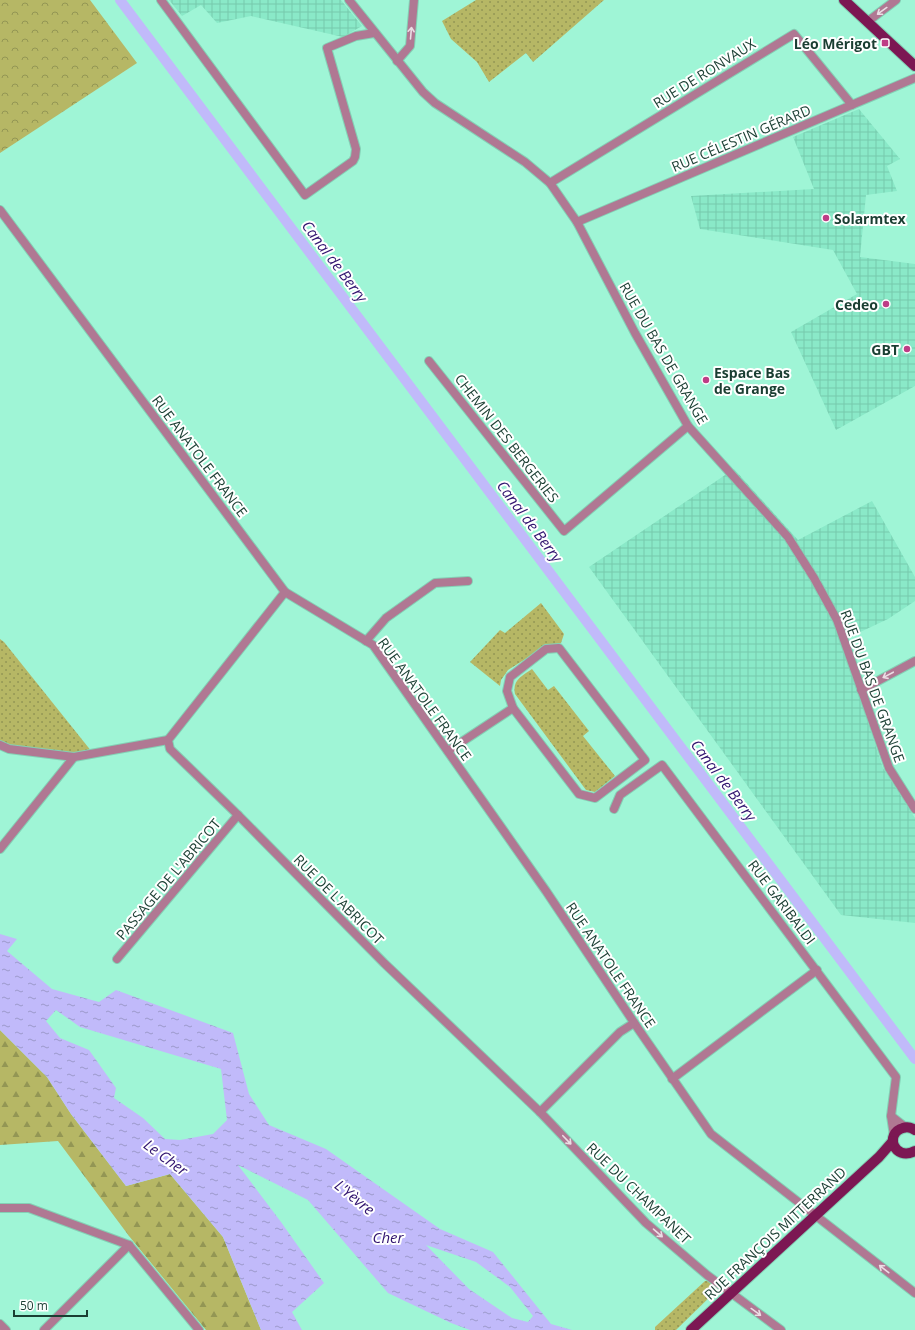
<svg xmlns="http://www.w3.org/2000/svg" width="915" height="1330" font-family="'Open Sans',sans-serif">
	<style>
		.industrial { fill: url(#industrial-grid) }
		.grass { fill: url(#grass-dots) }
		.forest { fill: url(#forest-firs) }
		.park { fill: url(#park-crowns) }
		.water { fill: url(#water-ripples); fill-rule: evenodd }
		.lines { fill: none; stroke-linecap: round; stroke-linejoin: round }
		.canal { stroke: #c1bafa; stroke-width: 10 }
		.street-casing { stroke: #84d0b5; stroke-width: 10 }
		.primary-casing { stroke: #84d0b5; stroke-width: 12 }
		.street { stroke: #b07893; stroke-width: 8 }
		.primary { stroke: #7c1753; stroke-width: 10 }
		.oneway { stroke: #ebdde4 }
		.poi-dot { fill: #be3d86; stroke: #fff; stroke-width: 1.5 }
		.labels { text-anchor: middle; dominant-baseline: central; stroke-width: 4; stroke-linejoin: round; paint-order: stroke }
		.poi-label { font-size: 14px; font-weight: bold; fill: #1a3e32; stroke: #fff; text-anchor: end }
		.street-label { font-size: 14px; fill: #1a3e32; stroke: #fff }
		.water-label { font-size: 15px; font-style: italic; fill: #31146f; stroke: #fff }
	</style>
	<defs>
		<pattern id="industrial-grid" width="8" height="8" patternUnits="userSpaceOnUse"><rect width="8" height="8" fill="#8ae9c8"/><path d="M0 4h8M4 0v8" fill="none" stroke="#76c9ac"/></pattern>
		<pattern id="grass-dots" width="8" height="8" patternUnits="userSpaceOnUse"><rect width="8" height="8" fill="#b6b765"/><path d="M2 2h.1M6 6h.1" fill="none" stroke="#939654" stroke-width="1.8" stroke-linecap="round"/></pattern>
		<pattern id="forest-firs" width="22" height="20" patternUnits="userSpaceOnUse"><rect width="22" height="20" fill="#b6b765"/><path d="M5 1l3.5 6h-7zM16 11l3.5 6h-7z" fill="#939654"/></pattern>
		<pattern id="park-crowns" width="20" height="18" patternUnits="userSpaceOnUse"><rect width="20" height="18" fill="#b6b765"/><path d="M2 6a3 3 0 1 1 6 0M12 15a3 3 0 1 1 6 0" fill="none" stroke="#939654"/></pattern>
		<pattern id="water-ripples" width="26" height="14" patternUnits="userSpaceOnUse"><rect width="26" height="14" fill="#c1bafa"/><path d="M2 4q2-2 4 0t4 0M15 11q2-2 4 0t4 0" fill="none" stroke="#9c99cb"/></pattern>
	</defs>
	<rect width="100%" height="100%" fill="#9ff5d6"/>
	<g class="industrial">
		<path d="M169 0H341L362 26 343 37 251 16 217 23 201 5 182 16Z"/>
		<path d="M859 109 900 159 887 166 897 191 866 195 860 257 915 264V386L836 430 791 332 857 294 833 250 700 229 691 196 814 189 793 137Z"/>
		<path d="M734 469 798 540 872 501 915 577V601L888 619 841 641 883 768 915 818V923L841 915 589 567Z"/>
	</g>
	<g class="grass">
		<path d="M476 0H604L533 62 526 53 489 82 477 62 451 39 442 21Z"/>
		<path d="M541 603 564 634 561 643 546 646 508 670 501 680 500 686 470 662 500 630 505 633Z"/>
		<path d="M0 639 4 642 92 752 78 755 10 747 0 743Z"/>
		<path d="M532 669 548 690 554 686 589 731 583 736 615 776 595 792 586 790 515 694C512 680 522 676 532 669Z"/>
		<path d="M705 1281H709L718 1289 676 1330H655V1327Z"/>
	</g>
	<path class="forest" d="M0 1030 47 1077 71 1114 126 1186 170 1174 223 1237 261 1330H206L129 1236 58 1141 0 1145Z"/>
	<path class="park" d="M0 0H90L137 63 0 153Z"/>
	<path class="water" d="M0 934 17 939 7 951 52 989 99 1002 116 990 233 1033 249 1094 269 1125 326 1149 440 1229 493 1252 551 1324 572 1330H470L451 1323 388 1293 308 1200 238 1165 281 1222 324 1283 292 1312 302 1330H261L223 1237 170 1174 126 1186 71 1114 47 1077 0 1030ZM56 1010 80 1027 221 1069 227 1120 213 1134 180 1140 165 1139 143 1118 114 1098 116 1088 89 1050 60 1038 46 1021ZM426 1245 476 1262 510 1287 533 1316 528 1322 512 1318 469 1289Z"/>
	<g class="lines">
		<path class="canal" d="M120 0 915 1059"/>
		<g class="street-casing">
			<g id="street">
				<path d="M161 0 305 195 353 161 355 157 356 149 327 48 356 36 374 33"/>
				<path d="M349 0 423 92 435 103 525 162 550 183 577 222 635 333 688 426 788 537 814 578 837 620 889 768 915 809"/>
				<path d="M867 22 896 0"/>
				<path d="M397 61 410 46 414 0"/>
				<path d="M550 183 794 34 852 105"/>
				<path d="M0 210 285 592 373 645 546 891 639 1030 711 1134 915 1293"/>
				<path d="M577 222 915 78"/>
				<path d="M429 361 564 531 688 426"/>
				<path d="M285 592 168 740 170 749 238 815 384 963 540 1112 620 1032 634 1023"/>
				<path d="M366 641 386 618 435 583 468 581"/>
				<path d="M559 648 645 760 595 798 579 794 513 708 507 691 510 677 546 649Z"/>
				<path d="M861 690 915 661"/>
				<path d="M0 745 9 749 74 757"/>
				<path d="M448 751 513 708"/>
				<path d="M614 809 620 795 662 765 896 1077 891 1116 894 1136"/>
				<path d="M0 849 74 757 168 740"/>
				<path d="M117 959 238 815"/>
				<path d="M672 1079 817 970"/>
				<path d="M540 1112 646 1223 707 1275 781 1330"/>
				<path d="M891 1116 905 1127"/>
				<path d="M0 1208H29L129 1245 44 1330"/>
				<path d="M129 1245 199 1330"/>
				<path d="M0 1324 6 1330"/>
			</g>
		</g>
		<g class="primary-casing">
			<g id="primary">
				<path d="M844 0 915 66"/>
				<path d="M915 1130C912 1128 908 1126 903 1128 884 1133 894 1162 915 1151"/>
				<path d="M691 1330 879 1157 893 1141"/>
			</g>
		</g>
		<use href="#street" class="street"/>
		<use href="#primary" class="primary"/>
	</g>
	<defs><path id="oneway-shaft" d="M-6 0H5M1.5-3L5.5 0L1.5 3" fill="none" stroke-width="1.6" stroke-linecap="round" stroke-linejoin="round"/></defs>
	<g class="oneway">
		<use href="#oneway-shaft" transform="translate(882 11) rotate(144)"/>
		<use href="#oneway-shaft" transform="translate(411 33) rotate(-85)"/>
		<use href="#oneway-shaft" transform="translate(888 675) rotate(152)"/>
		<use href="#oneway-shaft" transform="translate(567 1140) rotate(46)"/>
		<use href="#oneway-shaft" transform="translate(658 1233) rotate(41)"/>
		<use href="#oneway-shaft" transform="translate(884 1269) rotate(-142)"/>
		<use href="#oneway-shaft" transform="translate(756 1312) rotate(36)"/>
	</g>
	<g class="poi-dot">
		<rect x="881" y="39" width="8" height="8" rx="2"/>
		<circle cx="826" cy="218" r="4"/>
		<circle cx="886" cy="304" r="4"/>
		<circle cx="907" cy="349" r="4"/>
		<circle cx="706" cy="380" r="4"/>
	</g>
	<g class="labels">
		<g class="poi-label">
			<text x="877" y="43">Léo Mérigot</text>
			<text x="834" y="218" text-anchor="start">Solarmtex</text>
			<text x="878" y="304">Cedeo</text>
			<text x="899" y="349">GBT</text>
			<text x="714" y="372" text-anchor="start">Espace Bas<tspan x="714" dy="16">de Grange</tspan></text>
		</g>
		<g class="street-label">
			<text transform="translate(704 73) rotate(-32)">RUE DE RONVAUX</text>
			<text transform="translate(741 138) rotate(-23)">RUE CÉLESTIN GÉRARD</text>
			<text transform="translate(664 353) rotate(60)">RUE DU BAS DE GRANGE</text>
			<text transform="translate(507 438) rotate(52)">CHEMIN DES BERGERIES</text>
			<text transform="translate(200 456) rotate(53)">RUE ANATOLE FRANCE</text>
			<text transform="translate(873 686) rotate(70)">RUE DU BAS DE GRANGE</text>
			<text transform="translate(425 699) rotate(54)">RUE ANATOLE FRANCE</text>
			<text transform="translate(168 879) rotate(-50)">PASSAGE DE L'ABRICOT</text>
			<text transform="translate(339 899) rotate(45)">RUE DE L'ABRICOT</text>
			<text transform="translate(782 902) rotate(53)">RUE GARIBALDI</text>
			<text transform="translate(611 965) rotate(56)">RUE ANATOLE FRANCE</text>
			<text transform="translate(639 1193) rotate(44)">RUE DU CHAMPANET</text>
			<text transform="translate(775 1233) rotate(-43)">RUE FRANÇOIS MITTERRAND</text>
		</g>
		<g class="water-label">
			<text transform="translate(335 261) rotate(53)">Canal de Berry</text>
			<text transform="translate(530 521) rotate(53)">Canal de Berry</text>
			<text transform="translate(724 780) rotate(53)">Canal de Berry</text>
			<text transform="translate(166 1157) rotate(36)">Le Cher</text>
			<text transform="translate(355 1197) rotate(39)">L'Yèvre</text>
			<text x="388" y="1237">Cher</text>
		</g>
	</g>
	<path d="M14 1310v6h73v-6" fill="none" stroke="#1a3e32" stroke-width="2"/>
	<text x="20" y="1310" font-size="12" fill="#1a3e32" stroke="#ffffff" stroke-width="3" paint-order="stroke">50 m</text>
</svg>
